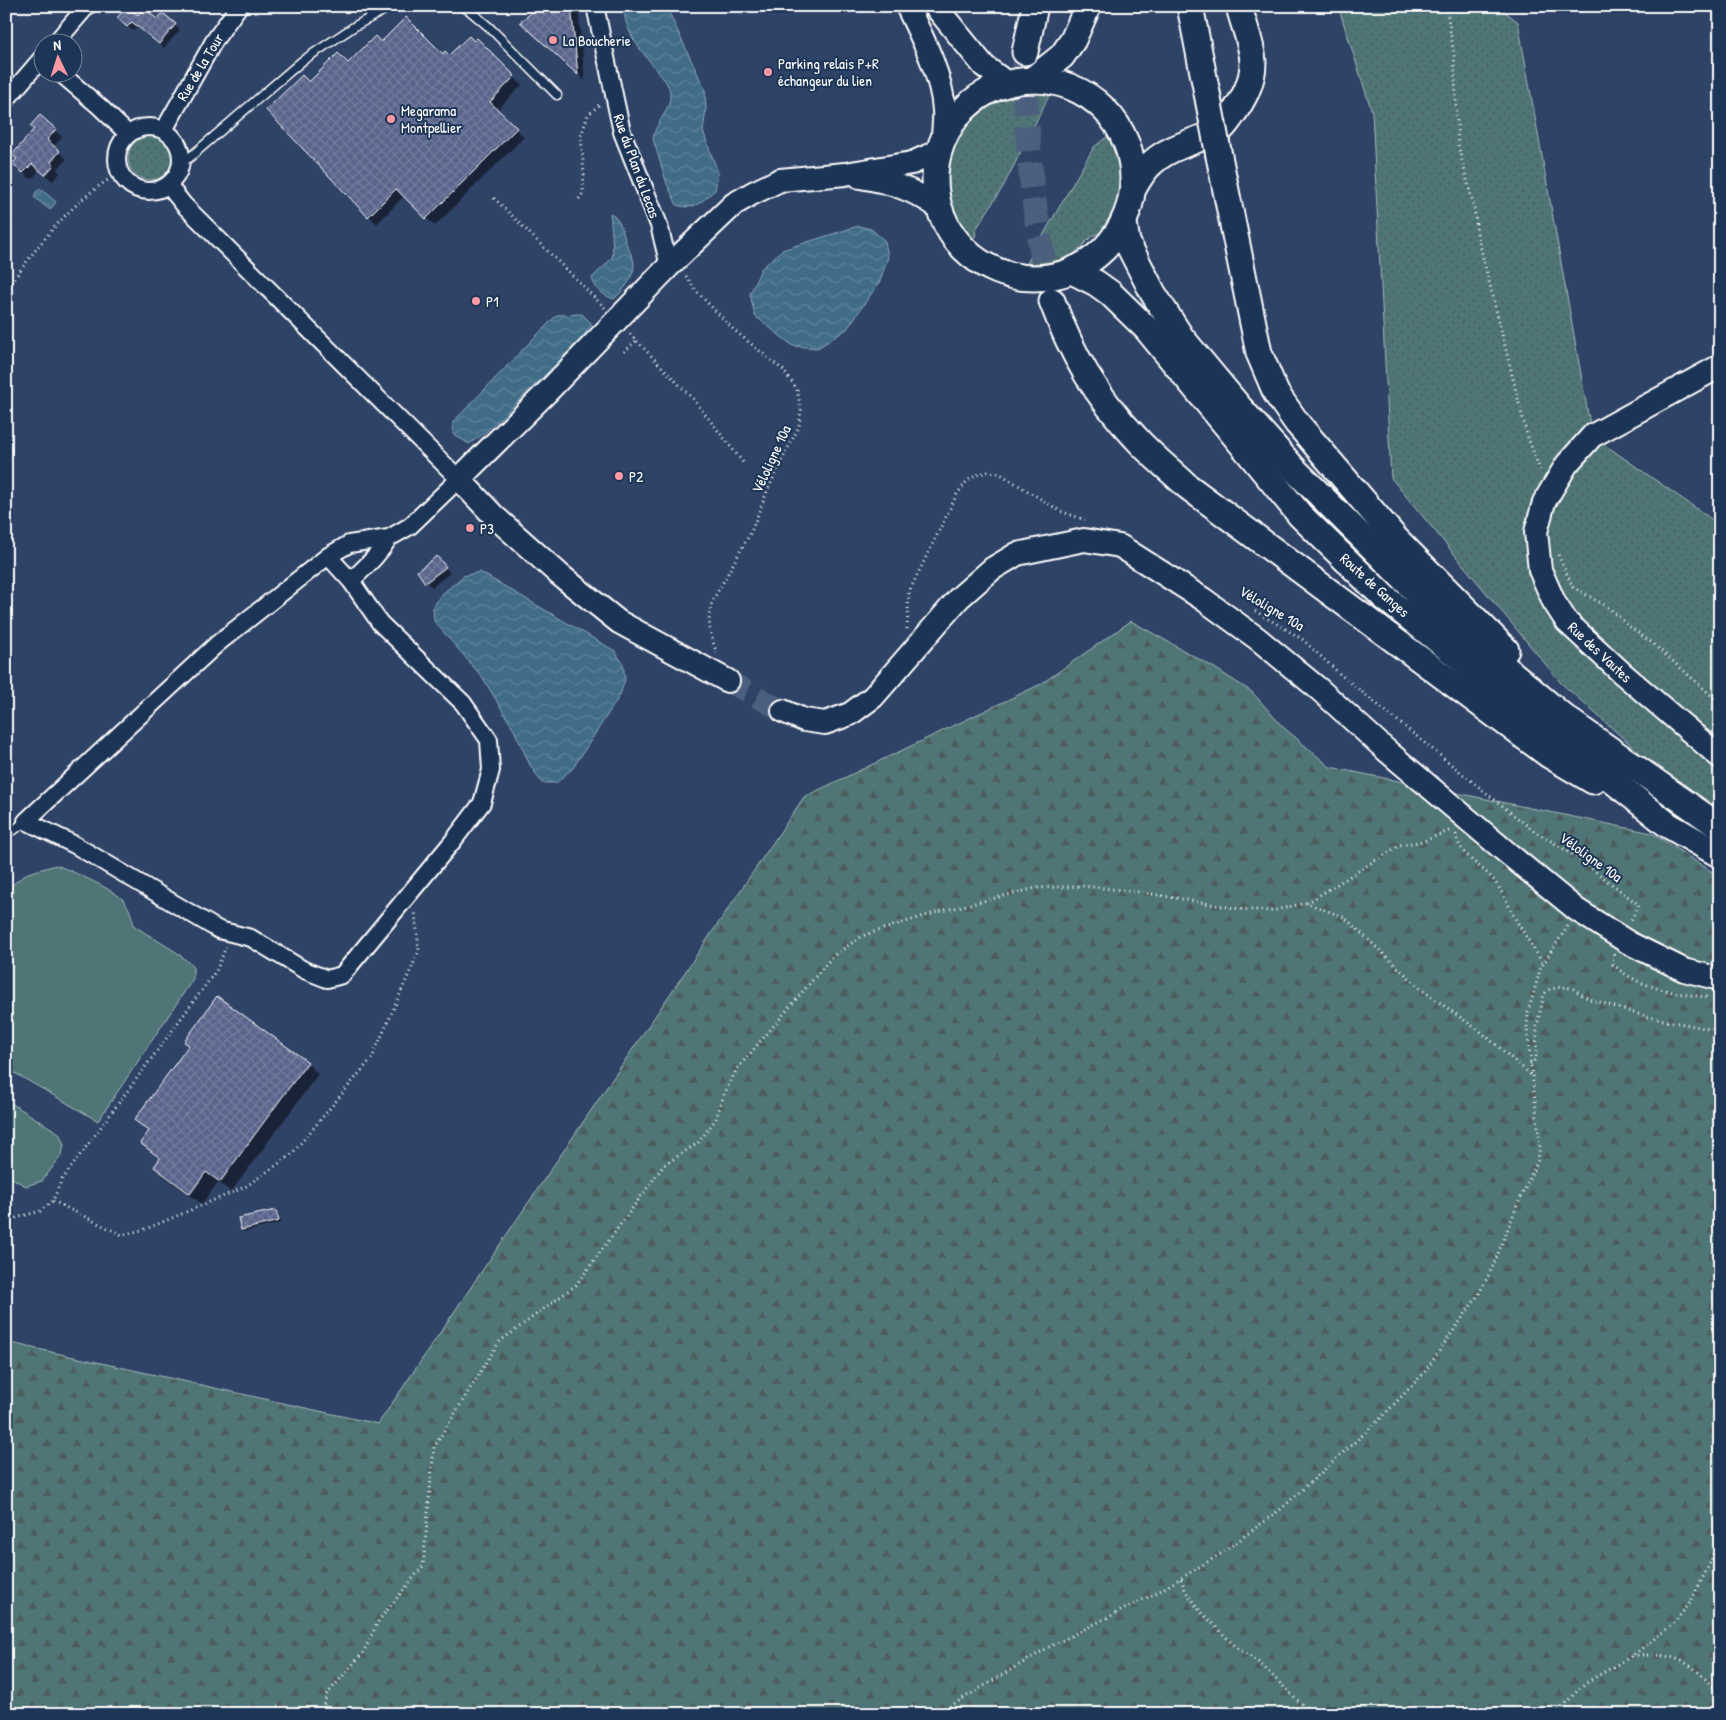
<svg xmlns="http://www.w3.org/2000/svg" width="1726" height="1720" font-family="'Patrick Hand',sans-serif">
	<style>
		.green { fill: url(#green-dots); stroke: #a7baba }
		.forest { fill: url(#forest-firs); stroke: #a7baba }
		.pitch { fill: #4f7576; stroke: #a7baba }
		.water { fill: url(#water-waves); stroke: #8da7b8 }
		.shadow { fill: #0007 }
		.building { fill: url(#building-cross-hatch); stroke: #fff }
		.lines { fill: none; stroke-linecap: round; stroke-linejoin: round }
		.secondary-tunnel { stroke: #4e5f7e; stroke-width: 22; stroke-dasharray: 22 11; stroke-linecap: butt }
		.primary-tunnel { stroke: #4e5f7e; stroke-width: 25; stroke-dasharray: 25 12; stroke-linecap: butt }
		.lane-casing { stroke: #fff; stroke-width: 11 }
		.street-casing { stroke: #fff; stroke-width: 20 }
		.secondary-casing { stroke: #fff; stroke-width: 26 }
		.primary-casing { stroke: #fff; stroke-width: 29 }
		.path { stroke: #fff; stroke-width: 3; stroke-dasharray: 1 4; stroke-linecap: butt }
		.lane { stroke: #1d3557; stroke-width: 8 }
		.street { stroke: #1d3557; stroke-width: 16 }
		.secondary { stroke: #1d3557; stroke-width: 22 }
		.primary { stroke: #1d3557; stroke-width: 25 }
		.primary-bridge-casing { stroke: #fff; stroke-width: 29; stroke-linecap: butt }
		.primary-bridge { stroke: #1d3557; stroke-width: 25 }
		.poi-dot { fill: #ff9aa2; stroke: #1d3557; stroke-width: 2 }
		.labels { text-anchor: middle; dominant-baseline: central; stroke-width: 4; stroke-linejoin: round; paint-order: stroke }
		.poi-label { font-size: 15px; fill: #fff; stroke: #1d3557; text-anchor: start }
		.street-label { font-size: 15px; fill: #fff; stroke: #1d3557 }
	</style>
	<defs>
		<pattern id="green-dots" width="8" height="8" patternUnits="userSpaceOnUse" patternTransform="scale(1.25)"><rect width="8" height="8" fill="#4f7576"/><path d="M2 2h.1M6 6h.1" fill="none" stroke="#4d5c5d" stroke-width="1.8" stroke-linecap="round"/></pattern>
		<pattern id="forest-firs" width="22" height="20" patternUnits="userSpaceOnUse" patternTransform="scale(1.25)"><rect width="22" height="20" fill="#4f7576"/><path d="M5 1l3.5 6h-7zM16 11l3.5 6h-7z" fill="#4d5c5d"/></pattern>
		<pattern id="water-waves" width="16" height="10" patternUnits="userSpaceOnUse" patternTransform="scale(1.25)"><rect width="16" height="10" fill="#416c88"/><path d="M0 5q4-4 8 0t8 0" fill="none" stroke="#5e829a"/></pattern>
		<pattern id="building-cross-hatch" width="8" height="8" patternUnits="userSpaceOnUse" patternTransform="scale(1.25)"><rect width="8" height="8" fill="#5a658c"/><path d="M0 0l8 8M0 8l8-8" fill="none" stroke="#737c9d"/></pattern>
	</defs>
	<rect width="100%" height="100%" fill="#2f4367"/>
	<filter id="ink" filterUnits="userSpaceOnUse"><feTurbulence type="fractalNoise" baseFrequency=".02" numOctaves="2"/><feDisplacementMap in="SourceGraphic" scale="10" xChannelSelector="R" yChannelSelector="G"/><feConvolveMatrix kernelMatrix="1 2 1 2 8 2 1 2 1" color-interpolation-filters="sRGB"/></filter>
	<g filter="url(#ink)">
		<g class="green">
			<path d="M1338 6H1498L1518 22 1592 436 1720 525V824L1561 683 1391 478 1372 112Z"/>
			<path d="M1033 91 1050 94 1004 185 975 231 976 235 973 239C968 233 960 226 957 218 941 184 945 144 972 117 978 116 994 104 997 98L1013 93Z"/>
			<path d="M1108 136 1120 165V181L1116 206 1100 233C1090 235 1083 246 1076 252 1068 261 1039 265 1027 263L1094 147Z"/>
			<circle cx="150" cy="158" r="22"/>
		</g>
		<path class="forest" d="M1131 621 1213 667 1252 692 1282 726 1330 767 1652 833 1720 877V1714H6V1342L378 1424 804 797 1041 684Z"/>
		<g class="pitch">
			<path d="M56 865C70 870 117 891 124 901 130 909 132 917 134 926L176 952 193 966V979L98 1121 6 1068V889L28 873Z"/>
			<path d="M6 1100 59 1133 64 1144 62 1155 42 1181 26 1186 6 1175Z"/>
		</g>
		<g class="water">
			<path d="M624 6H666L705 90 706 109 703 131 718 173 715 190C702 201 695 211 677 205L667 184 653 139C655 122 672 110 670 93 670 86 663 78 659 73 644 54 623 32 624 6Z"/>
			<path d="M41 189 56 202 50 210 34 197 36 192Z"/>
			<path d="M610 213C622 221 622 231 626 243 628 249 633 256 634 262 635 277 624 290 614 299 602 295 595 289 592 278 597 272 608 264 612 257 614 252 611 221 610 213Z"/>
			<path d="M858 226 871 229 885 241 888 257 880 281 847 329 818 348 793 346 755 316 750 294 761 269 782 250Z"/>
			<path d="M582 314 592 324 578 343 486 432 469 444 453 434V422C488 387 521 350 557 315Z"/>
			<path d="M480 572 615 651 623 664 625 679 620 695 573 768 556 783H542L530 765 514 730 483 678 434 621 433 608 441 595 463 576Z"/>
		</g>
		<g class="shadow">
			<path d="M542 6H578L585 81 530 30Z"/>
			<path d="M163 15 180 30 164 48 138 26 133 31 123 23 138 17 157 21Z"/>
			<path d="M477 40 522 85 497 110 524 137 435 226 404 196 377 224 268 110 309 83 348 65 381 44 449 57Z"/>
			<path d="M40 117 62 137 54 147 67 159 57 169 60 173 53 181 39 170 33 178H29L14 164 35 129Z"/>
			<path d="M6 197 11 201 13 225 6 226Z"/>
			<path d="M442 563 450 573 432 587 426 582Z"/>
			<path d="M218 998 307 1063 318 1074 231 1192 218 1182 202 1204 166 1178 155 1167 161 1159 142 1143 149 1133 136 1120 190 1046 185 1042Z"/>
			<path d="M276 1211 278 1213 281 1223 244 1232 242 1230Z"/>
		</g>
		<g class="building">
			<path d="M127 6 138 15 144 8 157 19 163 13 176 24 159 44 132 22 127 27 117 18Z"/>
			<path d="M540 6H571L578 75 520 22Z"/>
			<path d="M406 17 443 54 445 51 449 55 469 36 474 41 477 38 515 76 490 102 517 128 426 219 396 189 368 217 266 110 302 75 309 82 338 53 348 63 375 36 381 42Z"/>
			<path d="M40 115 56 129 47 140 60 151 51 162 54 165 45 175 32 164 23 173 12 164 17 159 12 155 34 129 30 126Z"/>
			<path d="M437 556 446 567 425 583 417 571Z"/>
			<path d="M217 996 308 1062 220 1182 206 1172 190 1194 154 1167 160 1158 140 1143 149 1131 134 1120 189 1045 184 1042Z"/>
			<path d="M276 1210 279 1221 241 1230 238 1218Z"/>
		</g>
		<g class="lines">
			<path class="secondary-tunnel" d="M728 681 783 711"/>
			<path class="primary-tunnel" d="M1025 52C1025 136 1033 219 1052 301"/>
			<g class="lane-casing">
				<g id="lane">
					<path d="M460 6 469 10 489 27 557 95"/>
					<path d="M181 159 189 158 302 61 355 26 392 6"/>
					<path d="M6 832 14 830 26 821"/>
				</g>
			</g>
			<g class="street-casing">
				<g id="street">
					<path d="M595 6 622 132 659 225 669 266"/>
					<path d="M56 42 87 6"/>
					<path d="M59 72 100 107 128 134"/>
					<path d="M6 100 42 58"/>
					<circle cx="149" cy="159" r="32"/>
					<path d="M164 130 214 41 239 6"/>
					<path d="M168 185 184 205 459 479 410 526 389 538 349 544 328 556 217 644 26 821 75 845 219 930 251 938 304 970 327 979 342 975 453 841 482 803 491 770 489 740 463 703 380 623 351 581 328 556"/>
					<path d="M351 581C365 567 379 555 389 538"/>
				</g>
			</g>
			<g class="secondary-casing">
				<g id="secondary">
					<path d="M907 6C922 37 942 76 944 110 945 119 943 129 943 138"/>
					<path d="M935 6 984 66 1007 83"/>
					<path d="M860 177C890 182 913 189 938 207"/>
					<path d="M1720 366 1592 436 1567 464 1544 502 1536 532 1540 570 1554 602 1567 622 1622 673 1720 757"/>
					<path d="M728 681 619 622 560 575 494 516 459 479 549 390 669 266 734 204 753 193 780 180 845 174 912 163 937 152"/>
					<path d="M783 711 804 720 825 723 850 714 873 697 959 598 992 569 1017 554 1084 540 1120 546 1203 599 1258 639 1320 690 1386 750 1505 851 1577 910 1629 943 1684 970 1720 979"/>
				</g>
			</g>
			<g class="primary-casing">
				<g id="primary">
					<path d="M1190 6 1207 93"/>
					<path d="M1025 52 1035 6"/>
					<circle cx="1034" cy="179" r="99"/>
					<path d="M1032 80 1062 56 1073 40 1088 6"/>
					<path d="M1219 156 1259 353 1276 393 1297 423 1396 539 1506 650"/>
					<path d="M1133 189C1138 180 1144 169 1153 162 1172 145 1200 141 1221 129 1225 126 1228 121 1231 117 1243 100 1253 83 1253 62 1252 43 1243 24 1239 6"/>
					<path d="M1124 223 1127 242 1153 293 1181 337 1240 408 1296 471 1423 598 1565 718 1720 827"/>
					<path d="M1072 271 1096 283 1110 293 1146 328 1300 515 1384 597 1668 825 1720 855"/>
					<path d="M1052 301C1072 355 1096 396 1136 438 1151 455 1170 470 1187 486L1549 755 1593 781"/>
				</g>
			</g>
			<g class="path">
				<path d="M1446 6 1454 54 1458 145 1474 207 1477 233 1527 435 1540 470"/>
				<path d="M494 198 605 308"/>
				<path d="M579 199 583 193 584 174 581 136 588 115 600 104"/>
				<path d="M686 276 697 292 734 330 783 370 797 389 801 410 799 426 768 489 751 532 713 600C706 617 710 636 717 653"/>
				<path d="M6 291C35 248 74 197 120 173"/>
				<path d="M630 334 694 400 745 465"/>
				<path d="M624 352 637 340"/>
				<path d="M1558 555 1573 587 1609 608 1630 627 1651 642 1720 703"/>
				<path d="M1255 611 1302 639 1341 675 1490 796 1534 831 1574 855 1639 905 1630 922"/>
				<path d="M907 629 909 592 957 494 967 481 976 475 987 472 999 473 1060 511 1085 520"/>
				<path d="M1456 834C1459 853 1476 863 1489 875 1501 887 1507 903 1515 918 1524 934 1534 949 1543 964"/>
				<path d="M1307 903 1400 845 1424 841 1451 830"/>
				<path d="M1614 954 1613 964C1635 987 1676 994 1707 997"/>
				<path d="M1530 1064 1536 1059 1537 1026 1544 994 1550 989 1561 987 1572 988 1589 999 1648 1017 1720 1031"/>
				<path d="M53 1201 122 1235 146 1229 245 1187 290 1156 372 1058 419 951 415 911"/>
				<path d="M6 1221 40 1211 53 1201 61 1181 216 971 226 947"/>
				<path d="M1181 1579 1186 1592 1200 1611 1236 1647 1258 1662 1312 1714"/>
				<path d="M1632 1656C1676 1651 1694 1662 1720 1697"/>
				<path d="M321 1714 327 1694 363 1653 379 1620 423 1566 434 1447 499 1342 576 1285 664 1165 698 1143 716 1119 724 1094 737 1069 833 956 862 936 934 913 1036 888 1084 886 1140 892 1240 909 1271 911 1306 903 1344 917 1422 990 1481 1032 1531 1075"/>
				<path d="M937 1714 1049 1647 1158 1592 1222 1553 1281 1509 1379 1420 1424 1373 1479 1294 1493 1266 1517 1206 1538 1160 1540 1145 1527 1029 1528 1012 1541 967 1568 926"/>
				<path d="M1555 1714 1585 1683 1632 1656 1673 1624 1690 1603 1711 1561 1720 1529"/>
			</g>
			<use href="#lane" class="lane"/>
			<use href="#street" class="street"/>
			<use href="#secondary" class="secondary"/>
			<use href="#primary" class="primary"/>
			<g class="primary-bridge-casing">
				<path id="primary-bridge" d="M1207 93 1219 156"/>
			</g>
			<use href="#primary-bridge" class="primary-bridge"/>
		</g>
	</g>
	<g class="poi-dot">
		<circle cx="553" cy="40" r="5"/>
		<circle cx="768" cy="72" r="5"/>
		<circle cx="391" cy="119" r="5"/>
		<circle cx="476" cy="301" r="5"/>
		<circle cx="619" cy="476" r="5"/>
		<circle cx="470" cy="528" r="5"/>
	</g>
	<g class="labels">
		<g class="poi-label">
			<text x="563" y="40">La Boucherie</text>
			<text x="778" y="63">Parking relais P+R<tspan x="778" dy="17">échangeur du lien</tspan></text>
			<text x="401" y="110">Megarama<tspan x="401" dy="17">Montpellier</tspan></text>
			<text x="486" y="301">P1</text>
			<text x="629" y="476">P2</text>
			<text x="480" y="528">P3</text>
		</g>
		<g class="street-label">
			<text transform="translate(200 67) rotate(-59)">Rue de la Tour</text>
			<text transform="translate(637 166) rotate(70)">Rue du Plan du Lecas</text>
			<text transform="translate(771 459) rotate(-65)">Véloligne 10a</text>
			<text transform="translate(1375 585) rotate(42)">Route de Ganges</text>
			<text transform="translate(1272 608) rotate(31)">Véloligne 10a</text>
			<text transform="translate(1600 652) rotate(43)">Rue des Vautes</text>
			<text transform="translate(1591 857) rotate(36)">Véloligne 10a</text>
		</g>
	</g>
	<rect width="1726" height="1720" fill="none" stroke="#1d3557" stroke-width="25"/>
	<rect x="12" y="12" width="1701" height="1695" fill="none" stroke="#fff" stroke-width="2" filter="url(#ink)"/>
	<g transform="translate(58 58) rotate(356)"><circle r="24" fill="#1d3557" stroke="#77869a"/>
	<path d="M0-4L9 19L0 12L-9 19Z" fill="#ff9aa2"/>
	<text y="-8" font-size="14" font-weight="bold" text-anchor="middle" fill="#ffffff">N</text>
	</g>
</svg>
